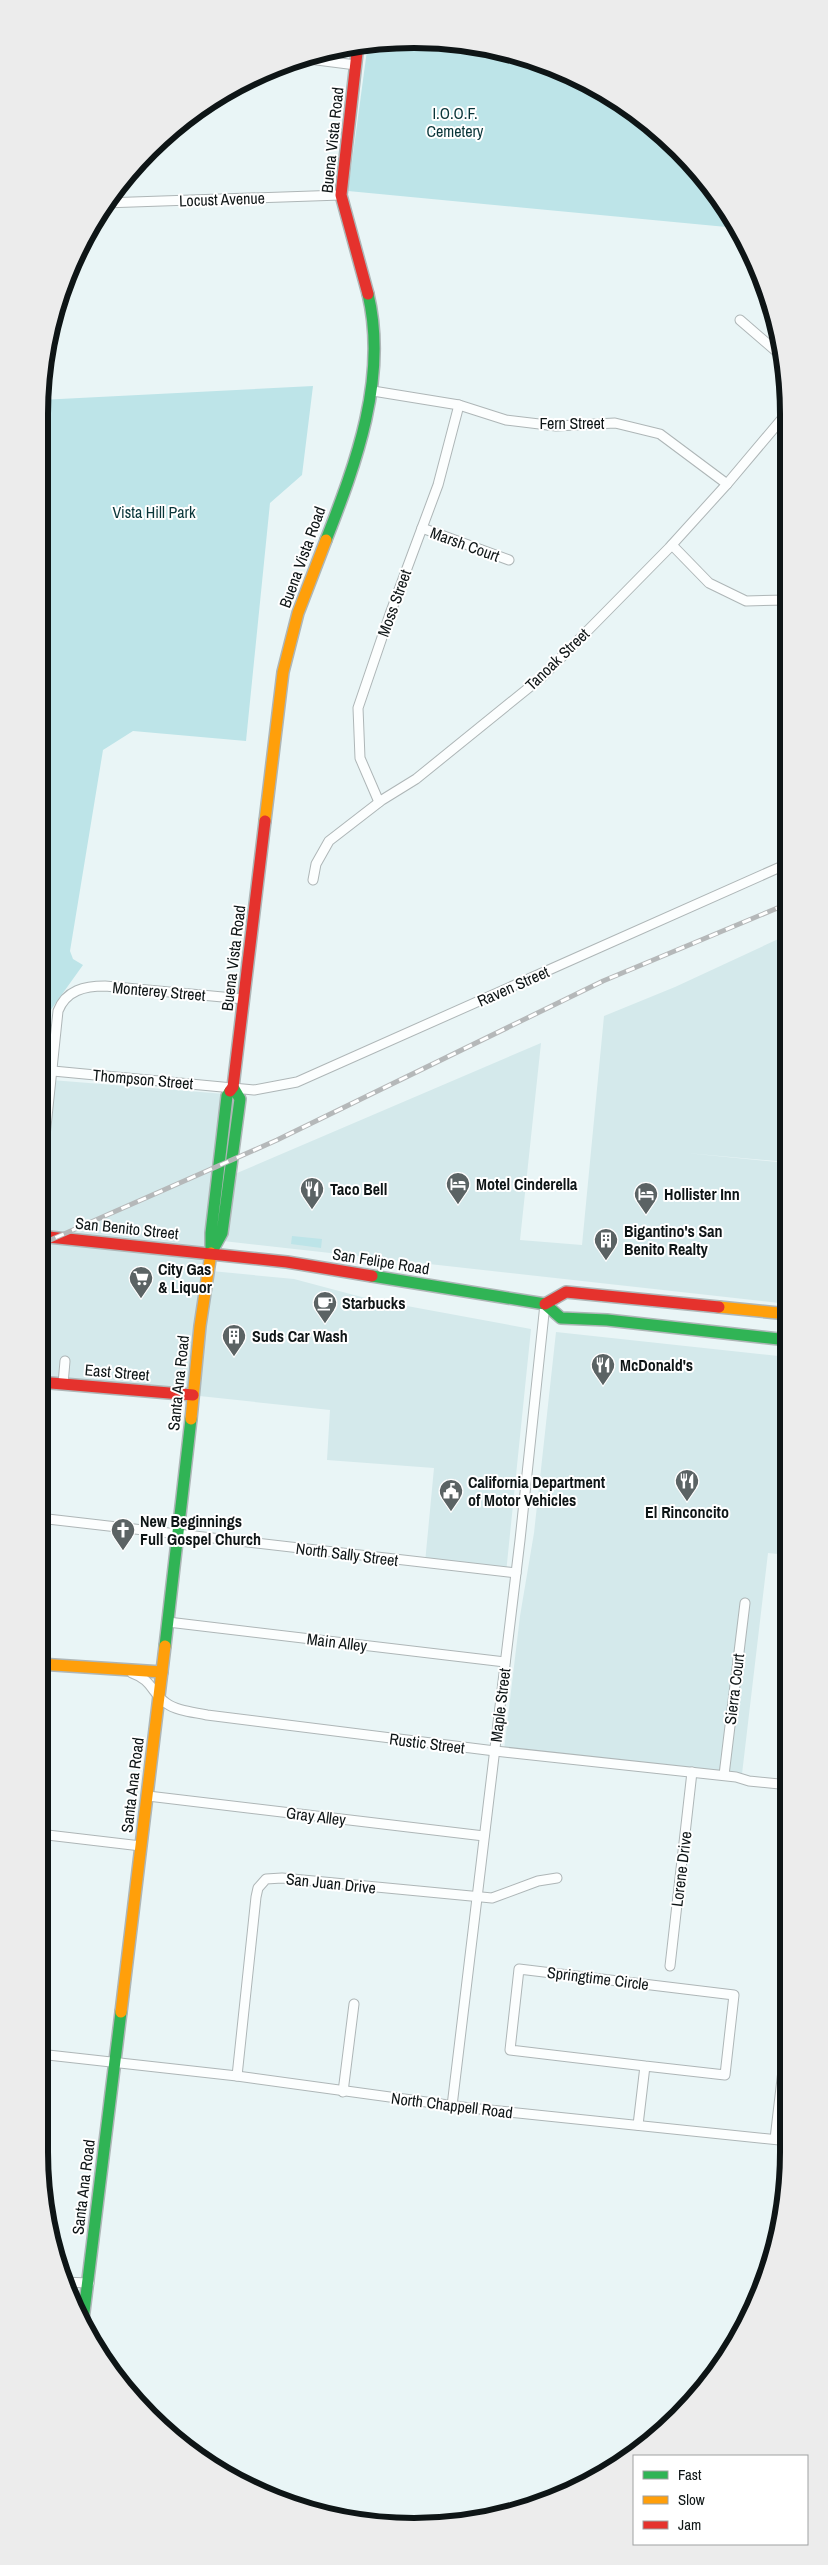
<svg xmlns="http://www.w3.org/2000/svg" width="828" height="2565" font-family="'Archivo Narrow',sans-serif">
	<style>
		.built { fill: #d4e9eb }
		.green { fill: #bde4e8 }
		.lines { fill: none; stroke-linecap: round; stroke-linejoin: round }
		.street-casing { stroke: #aeb6b7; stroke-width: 11 }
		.fast-casing { stroke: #aeb6b7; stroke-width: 14 }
		.slow-casing { stroke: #aeb6b7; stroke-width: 14 }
		.jam-casing { stroke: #aeb6b7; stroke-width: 14 }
		.street { stroke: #fcfefe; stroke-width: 9 }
		.fast { stroke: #30b455; stroke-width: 11 }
		.slow { stroke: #ff9f0a; stroke-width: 11 }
		.jam { stroke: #e5322d; stroke-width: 11 }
		.rail-casing { stroke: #b5b8b9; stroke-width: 5 }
		.rail { stroke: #fff; stroke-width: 3; stroke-dasharray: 9; stroke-linecap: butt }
		.labels { text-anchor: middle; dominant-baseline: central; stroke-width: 4; stroke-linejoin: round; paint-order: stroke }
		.park-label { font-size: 16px; fill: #093539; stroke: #fff }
		.street-label { font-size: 16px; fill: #0e1516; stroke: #fff }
		.poi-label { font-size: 16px; font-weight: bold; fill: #0e1516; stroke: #fff; text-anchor: start }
		.rim { fill: none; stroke: #0e1516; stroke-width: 6 }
	</style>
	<rect width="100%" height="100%" fill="#e9f5f6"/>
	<g class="built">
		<path d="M787 935V1162L686 1153 787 1163 788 1304 223 1241 230 1176 541 1043 520 1240 582 1245 604 1016 675 987Z"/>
		<path d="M39 1079 225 1094 201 1270 294 1279 369 1299 531 1329 506 1573 425 1563 434 1468 327 1460 330 1410 39 1379Z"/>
		<path d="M556 1332 788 1357V1555L768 1553 742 1774 504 1750 520 1616 534 1533Z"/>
	</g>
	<g class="green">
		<path d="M414 39 487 46 601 89 696 166 737 228 348 191 368 43Z"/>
		<path d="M313 386 302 475 270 503 246 741 133 731 103 750 70 951 73 959 83 965 45 1018 39 1055 40 400Z"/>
		<path d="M292 1236 322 1239 321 1248 291 1244Z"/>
	</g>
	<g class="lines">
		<g class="street-casing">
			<g id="street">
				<path d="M301 58 356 65"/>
				<path d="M104 203 341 195"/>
				<path d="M740 320 784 358"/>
				<path d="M373 391 459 405 506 420 556 426 615 423 660 434 727 484"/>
				<path d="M422 528 509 560"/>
				<path d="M672 545 709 583 746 601 786 600"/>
				<path d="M379 802 360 758 358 708 390 614 438 485 459 405"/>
				<path d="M313 880 316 864 329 841 382 800 416 779 542 677 669 548 727 484 786 414"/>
				<path d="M53 1071 254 1090 297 1082 787 864"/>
				<path d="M39 1194 58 1011C66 990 85 986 105 986L244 999"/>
				<path d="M63 1384 65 1361"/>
				<path d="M39 1518 516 1573"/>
				<path d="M168 1622 505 1662"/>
				<path d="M132 1673C152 1680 151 1692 166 1703 177 1711 193 1712 207 1715L495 1751 736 1777 749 1781 789 1785"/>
				<path d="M724 1775 745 1603"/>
				<path d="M148 1796 484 1836"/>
				<path d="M39 1834 141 1846"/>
				<path d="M670 1966 692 1772"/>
				<path d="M39 2054 237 2076 470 2108 789 2141"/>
				<path d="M237 2076 256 1897 258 1888 266 1879 282 1878 492 1898 538 1881 557 1878"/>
				<path d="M343 2092 354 2004"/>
				<path d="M452 2106 520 1540 545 1304"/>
				<path d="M638 2125 645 2066 725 2075 734 1995 519 1969 510 2050 645 2066"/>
				<path d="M775 2139 789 2019"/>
				<path d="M63 2282 89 2283"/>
			</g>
		</g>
		<g class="fast-casing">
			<g id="fast">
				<path d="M326 540C356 463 388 378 368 294"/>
				<path d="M230 1091 227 1096 211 1233V1253L222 1233 240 1099 233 1087"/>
				<path d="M372 1276 545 1304 561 1318 607 1320 788 1340"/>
				<path d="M165 1646 191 1419"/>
				<path d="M83 2320 121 2012"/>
			</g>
		</g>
		<g class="slow-casing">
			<g id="slow">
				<path d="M265 821 283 672 298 613 326 540"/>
				<path d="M719 1307 788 1314"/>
				<path d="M191 1419 200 1326 211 1253"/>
				<path d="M39 1664 162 1672"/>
				<path d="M121 2012 165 1646"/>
			</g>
		</g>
		<g class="jam-casing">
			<g id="jam">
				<path d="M358 44 341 195 368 294"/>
				<path d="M230 1091 233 1087 265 821"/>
				<path d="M39 1236 287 1262 372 1276"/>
				<path d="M545 1304 566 1292 719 1307"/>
				<path d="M39 1382 193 1395"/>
			</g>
		</g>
		<use href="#street" class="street"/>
		<use href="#fast" class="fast"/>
		<use href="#slow" class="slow"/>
		<use href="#jam" class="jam"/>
		<g class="rail-casing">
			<path id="rail" d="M39 1245 277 1140 603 981 787 904"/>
		</g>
		<use href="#rail" class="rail"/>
	</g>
	<defs>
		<g id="hotel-pin" transform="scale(1.25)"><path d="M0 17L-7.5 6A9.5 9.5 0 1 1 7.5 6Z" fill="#5b6364" stroke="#fff"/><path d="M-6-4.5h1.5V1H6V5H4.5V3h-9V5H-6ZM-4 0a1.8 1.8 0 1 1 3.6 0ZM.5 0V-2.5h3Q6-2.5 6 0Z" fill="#fff"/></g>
		<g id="restaurant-pin" transform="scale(1.25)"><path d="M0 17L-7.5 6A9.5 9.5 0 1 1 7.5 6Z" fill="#5b6364" stroke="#fff"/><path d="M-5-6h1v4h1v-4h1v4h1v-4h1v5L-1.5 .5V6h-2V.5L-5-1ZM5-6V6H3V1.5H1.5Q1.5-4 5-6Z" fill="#fff"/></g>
		<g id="building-pin" transform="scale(1.25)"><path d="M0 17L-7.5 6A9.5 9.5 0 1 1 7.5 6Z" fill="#5b6364" stroke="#fff"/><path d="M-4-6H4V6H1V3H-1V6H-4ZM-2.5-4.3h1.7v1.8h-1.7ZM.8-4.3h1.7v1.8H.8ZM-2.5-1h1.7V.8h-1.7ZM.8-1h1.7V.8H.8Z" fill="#fff"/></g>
		<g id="supermarket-pin" transform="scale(1.25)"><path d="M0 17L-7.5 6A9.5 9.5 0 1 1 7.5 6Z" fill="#5b6364" stroke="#fff"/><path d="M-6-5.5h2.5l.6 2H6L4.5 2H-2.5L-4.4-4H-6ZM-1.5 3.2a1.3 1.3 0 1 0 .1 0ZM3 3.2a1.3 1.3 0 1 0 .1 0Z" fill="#fff"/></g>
		<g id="cafe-pin" transform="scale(1.25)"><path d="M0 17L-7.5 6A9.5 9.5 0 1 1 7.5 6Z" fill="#5b6364" stroke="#fff"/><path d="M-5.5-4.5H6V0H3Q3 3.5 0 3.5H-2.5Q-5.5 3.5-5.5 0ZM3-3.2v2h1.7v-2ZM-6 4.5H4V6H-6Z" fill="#fff"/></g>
		<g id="civic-pin" transform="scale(1.25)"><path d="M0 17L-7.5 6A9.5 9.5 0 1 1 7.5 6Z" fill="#5b6364" stroke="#fff"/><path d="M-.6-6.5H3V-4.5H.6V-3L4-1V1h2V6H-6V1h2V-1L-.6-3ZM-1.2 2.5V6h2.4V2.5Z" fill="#fff"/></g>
		<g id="church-pin" transform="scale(1.25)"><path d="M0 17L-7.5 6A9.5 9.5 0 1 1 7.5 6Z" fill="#5b6364" stroke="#fff"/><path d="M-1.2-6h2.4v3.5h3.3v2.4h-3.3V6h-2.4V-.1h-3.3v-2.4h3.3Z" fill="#fff"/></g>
	</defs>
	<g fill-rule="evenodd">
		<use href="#hotel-pin" x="458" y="1184"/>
		<use href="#restaurant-pin" x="312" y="1189"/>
		<use href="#hotel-pin" x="646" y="1194"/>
		<use href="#building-pin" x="606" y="1240"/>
		<use href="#supermarket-pin" x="141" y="1278"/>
		<use href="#cafe-pin" x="325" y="1303"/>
		<use href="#building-pin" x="234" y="1336"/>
		<use href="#restaurant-pin" x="603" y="1365"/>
		<use href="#restaurant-pin" x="687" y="1481"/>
		<use href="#civic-pin" x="451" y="1491"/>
		<use href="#church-pin" x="123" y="1530"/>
	</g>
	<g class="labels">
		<g class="park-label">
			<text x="455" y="113">I.O.O.F.<tspan x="455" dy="18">Cemetery</tspan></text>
			<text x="154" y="512">Vista Hill Park</text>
		</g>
		<g class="street-label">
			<text transform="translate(332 140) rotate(-84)">Buena Vista Road</text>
			<text transform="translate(222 199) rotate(-2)">Locust Avenue</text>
			<text x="572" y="423">Fern Street</text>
			<text transform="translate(465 544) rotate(20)">Marsh Court</text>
			<text transform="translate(302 557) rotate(-70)">Buena Vista Road</text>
			<text transform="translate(394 603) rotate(-70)">Moss Street</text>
			<text transform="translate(557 659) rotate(-44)">Tanoak Street</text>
			<text transform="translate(233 958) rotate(-83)">Buena Vista Road</text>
			<text transform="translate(513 986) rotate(-24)">Raven Street</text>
			<text transform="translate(159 991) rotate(5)">Monterey Street</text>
			<text transform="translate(143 1079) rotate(5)">Thompson Street</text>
			<text transform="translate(127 1228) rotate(6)">San Benito Street</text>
			<text transform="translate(381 1261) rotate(9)">San Felipe Road</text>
			<text transform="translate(117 1372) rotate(5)">East Street</text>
			<text transform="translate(178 1383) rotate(-84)">Santa Ana Road</text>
			<text transform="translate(347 1554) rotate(7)">North Sally Street</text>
			<text transform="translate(337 1642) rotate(7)">Main Alley</text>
			<text transform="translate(734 1689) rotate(-83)">Sierra Court</text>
			<text transform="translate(500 1705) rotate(-83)">Maple Street</text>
			<text transform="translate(427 1743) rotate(7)">Rustic Street</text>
			<text transform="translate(132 1785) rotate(-83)">Santa Ana Road</text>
			<text transform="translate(316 1816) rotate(7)">Gray Alley</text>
			<text transform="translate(681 1869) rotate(-83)">Lorene Drive</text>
			<text transform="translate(331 1883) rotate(6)">San Juan Drive</text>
			<text transform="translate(598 1978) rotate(7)">Springtime Circle</text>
			<text transform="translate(452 2105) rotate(7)">North Chappell Road</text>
			<text transform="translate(83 2187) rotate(-83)">Santa Ana Road</text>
		</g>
		<g class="poi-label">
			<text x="476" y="1184">Motel Cinderella</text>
			<text x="330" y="1189">Taco Bell</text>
			<text x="664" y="1194">Hollister Inn</text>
			<text x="624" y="1231">Bigantino's San<tspan x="624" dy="18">Benito Realty</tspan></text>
			<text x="158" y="1269">City Gas<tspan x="158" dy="18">&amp; Liquor</tspan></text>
			<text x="342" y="1303">Starbucks</text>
			<text x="252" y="1336">Suds Car Wash</text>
			<text x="620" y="1365">McDonald's</text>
			<text x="468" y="1482">California Department<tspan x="468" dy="18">of Motor Vehicles</tspan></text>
			<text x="687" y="1512" text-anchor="middle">El Rinconcito</text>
			<text x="140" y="1521">New Beginnings<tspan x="140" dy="18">Full Gospel Church</tspan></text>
		</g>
	</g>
	<path d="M0 0H828V2565H0ZM414 48H414A366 366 0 0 1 780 414V2152A366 366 0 0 1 414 2518H414A366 366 0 0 1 48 2152V414A366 366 0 0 1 414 48Z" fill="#ececec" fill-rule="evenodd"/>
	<path class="rim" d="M414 48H414A366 366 0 0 1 780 414V2152A366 366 0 0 1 414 2518H414A366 366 0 0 1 48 2152V414A366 366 0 0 1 414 48Z"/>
	<rect x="633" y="2455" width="175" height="90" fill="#ffffff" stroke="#9fa1a2"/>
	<rect x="643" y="2471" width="25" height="8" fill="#30b455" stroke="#9fa1a2"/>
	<text x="678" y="2480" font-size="15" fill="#0e1516">Fast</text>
	<rect x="643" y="2496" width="25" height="8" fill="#ff9f0a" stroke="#9fa1a2"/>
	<text x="678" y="2505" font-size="15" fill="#0e1516">Slow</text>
	<rect x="643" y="2521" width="25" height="8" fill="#e5322d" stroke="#9fa1a2"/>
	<text x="678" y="2530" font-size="15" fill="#0e1516">Jam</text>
</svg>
